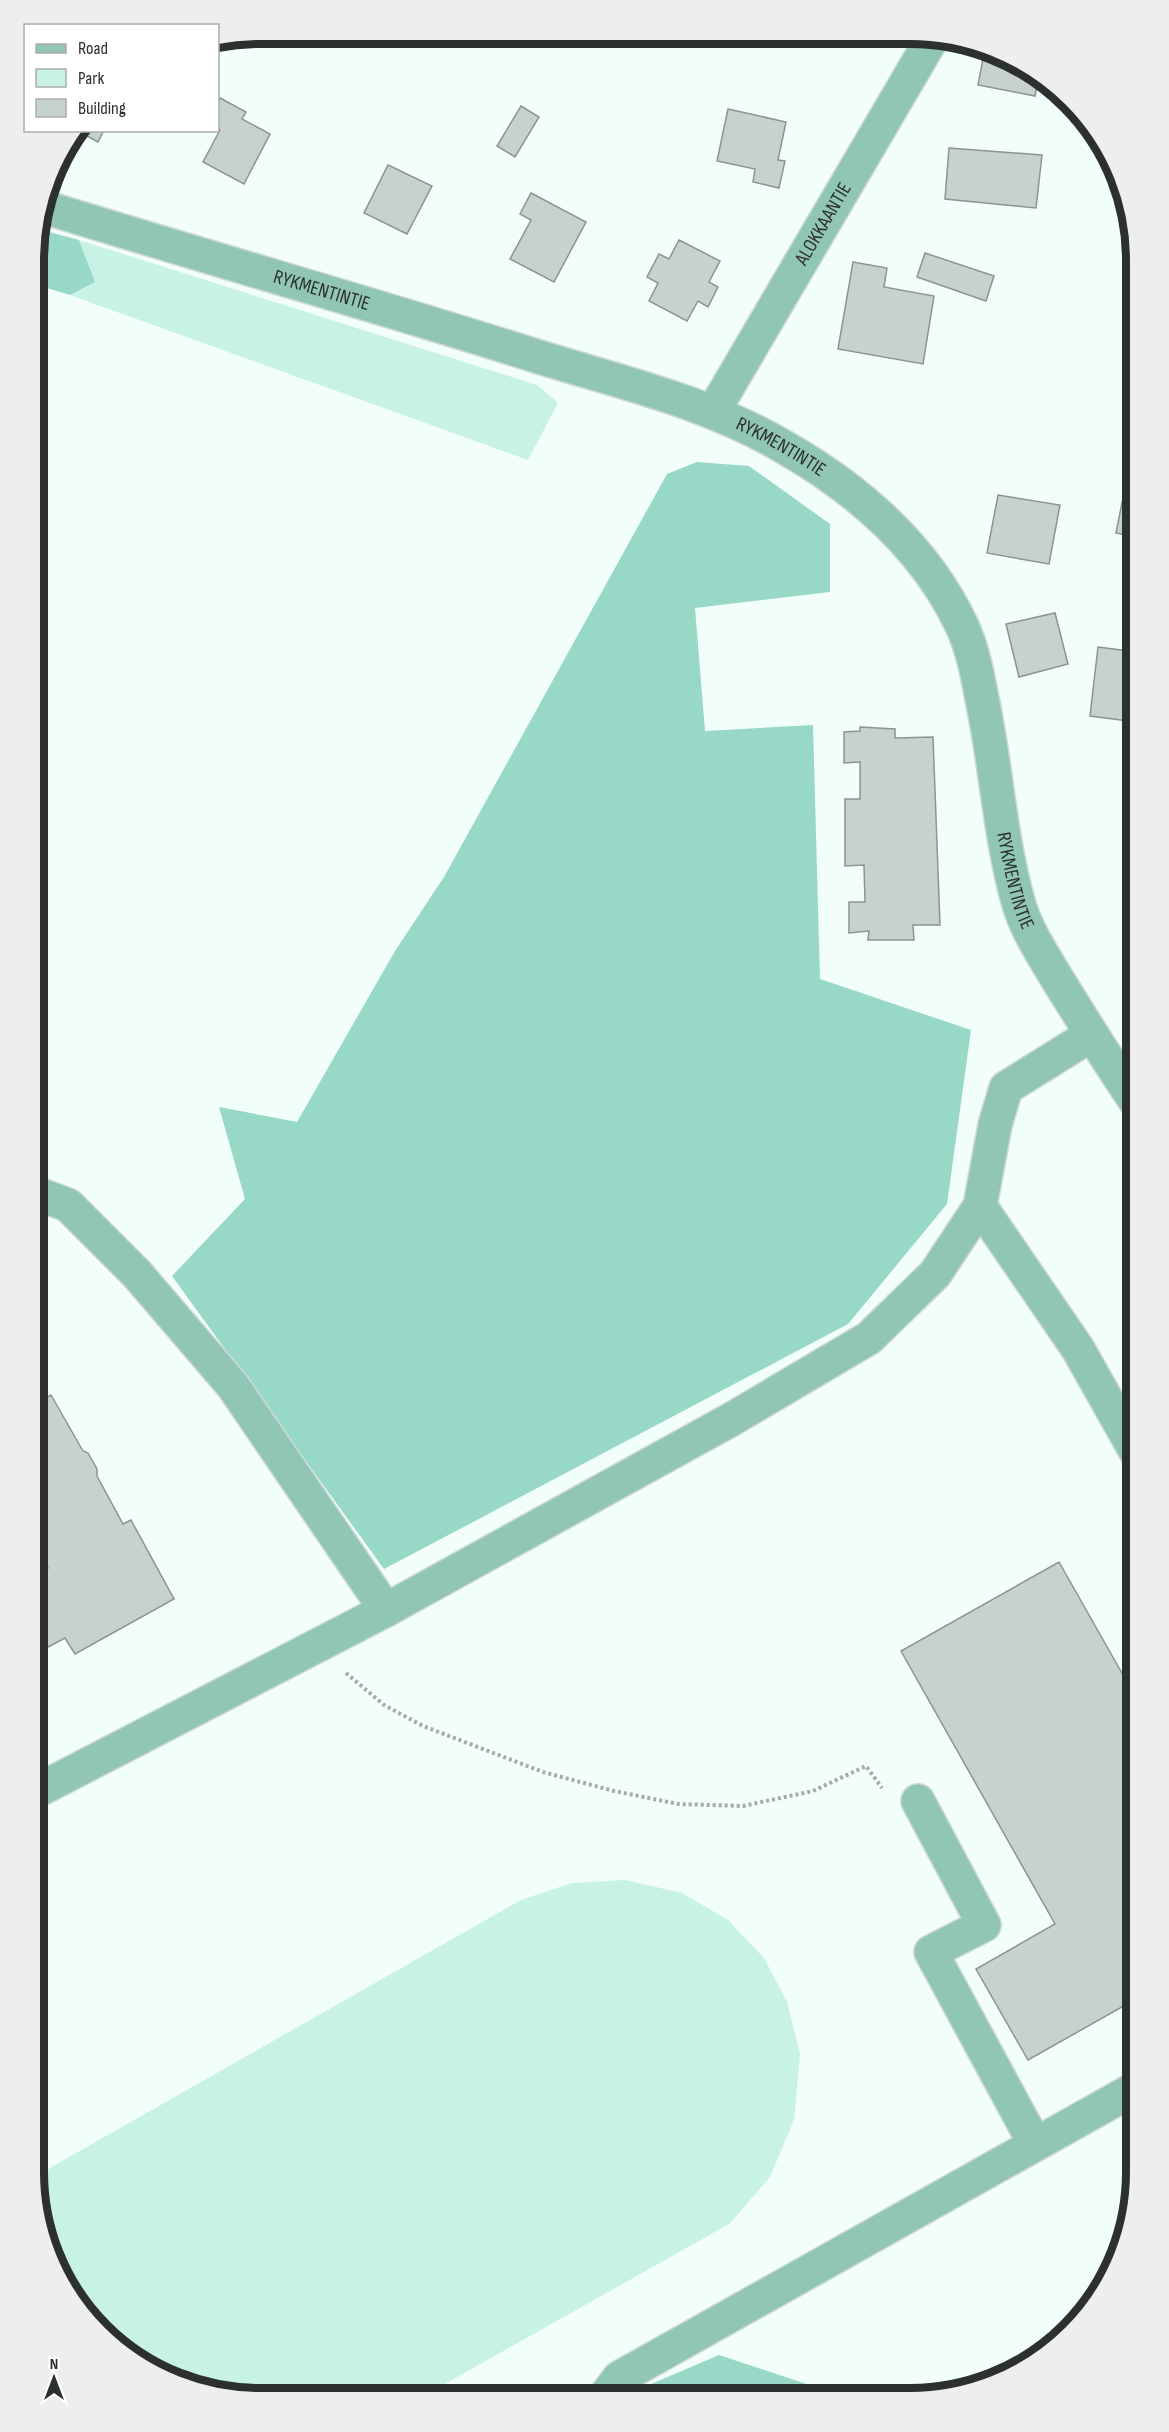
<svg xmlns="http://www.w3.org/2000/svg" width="1169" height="2432" font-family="'Sofia Sans Condensed',sans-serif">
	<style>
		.green { fill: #c7f2e5 }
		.forest { fill: #97d8c6 }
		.building { fill: #c6d2ce; stroke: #8a9592; stroke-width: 1.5 }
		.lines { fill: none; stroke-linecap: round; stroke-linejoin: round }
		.minor-casing { stroke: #ced9d5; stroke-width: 36 }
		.path { stroke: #a3aca9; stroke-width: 4; stroke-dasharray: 3 3; stroke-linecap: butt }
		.minor { stroke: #91c6b7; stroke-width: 33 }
		.labels { text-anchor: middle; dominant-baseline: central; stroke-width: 5; stroke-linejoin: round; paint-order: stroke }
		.street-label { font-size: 20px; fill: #2c302f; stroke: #fff }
		.rim { fill: none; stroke: #2c302f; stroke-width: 8 }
	</style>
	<rect width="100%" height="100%" fill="#f2fefa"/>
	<g class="green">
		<path d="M79 240 537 385 558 403 528 460 70 295 95 282Z"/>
		<path d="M625 1880 682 1893 728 1920 764 1958 787 2002 800 2054 794 2120 770 2177 729 2224 420 2398 230 2397 173 2382 111 2343 71 2298 45 2245 34 2177 521 1900 572 1883Z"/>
	</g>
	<g class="forest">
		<path d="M38 229 79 240 95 282 70 295 34 284V245Z"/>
		<path d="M697 462 749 466 830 524V592L695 608 705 731 813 725 820 979 971 1030 947 1204 848 1324 384 1569 172 1276 245 1199 219 1107 297 1122 395 951 444 877 667 474Z"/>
		<path d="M719 2355 852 2399 637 2398 644 2387Z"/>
	</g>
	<g class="building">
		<path d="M985 48 1009 56 1039 76 1035 96 978 85Z"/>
		<path d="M220 98 246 112 242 119 270 134 244 184 203 162 220 130 218 128V102Z"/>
		<path d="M521 106 539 117 515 157 497 146Z"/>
		<path d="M728 109 786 122 778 160 785 161 779 188 753 182 755 169 717 161Z"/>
		<path d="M104 130 98 142 78 131 79 130Z"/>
		<path d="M949 148 1042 155 1036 208 945 199Z"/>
		<path d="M388 165 432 186 407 234 364 213Z"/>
		<path d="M531 193 586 222 554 282 510 259 531 220 520 214Z"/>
		<path d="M679 240 720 261 709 282 718 287 708 307 698 301 687 321 649 301 658 283 647 277 659 254 669 259Z"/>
		<path d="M925 253 994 276 986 301 917 277Z"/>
		<path d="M853 262 887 268 884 287 934 296 923 364 838 349Z"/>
		<path d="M1136 296V313L1130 311Z"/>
		<path d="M1128 472 1136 474V537L1116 533Z"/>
		<path d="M998 495 1060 505 1049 564 987 553Z"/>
		<path d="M1055 613 1068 664 1019 677 1006 624Z"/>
		<path d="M1098 647 1136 652V722L1090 716Z"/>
		<path d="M860 727 895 729V738L933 737 940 925H913L914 940H868L869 931 849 933V902H865L864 865 845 866V799H860V762L844 763V732L860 731Z"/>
		<path d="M51 1395 83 1451 88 1453 97 1469V1476L123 1524 131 1520 174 1599 75 1654 65 1638 33 1655V1575L48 1568 33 1542V1405Z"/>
		<path d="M1059 1562 1136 1698V1999L1028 2060 976 1969 1055 1924 901 1651Z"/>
	</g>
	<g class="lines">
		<g class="minor-casing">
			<g id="minor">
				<path id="s1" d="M44 207C208 258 373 304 536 356 619 382 708 402 784 447 859 490 925 547 962 626 972 647 977 671 981 694 996 762 999 833 1018 901 1025 928 1042 953 1056 977 1082 1019 1108 1061 1136 1102"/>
				<path id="s2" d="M713 412 933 37"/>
				<path d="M33 1192 68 1205 137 1274 233 1386 386 1610"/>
				<path d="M980 1206 1078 1349 1136 1452"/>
				<path d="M33 1793 386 1610 732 1419 869 1338 935 1274 980 1206 995 1125 1006 1088 1091 1035"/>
				<path d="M918 1801 984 1925 931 1952 1035 2144"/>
				<path d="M604 2398 619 2378 1136 2088"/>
			</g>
		</g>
		<path class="path" d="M346 1673 384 1705 423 1726 543 1772 614 1791 678 1804 743 1806 813 1791 866 1766 882 1788"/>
		<use href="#minor" class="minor"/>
	</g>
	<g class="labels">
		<g class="street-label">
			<text stroke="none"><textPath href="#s2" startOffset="218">ALOKKAANTIE</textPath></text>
			<text stroke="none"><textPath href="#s1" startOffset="290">RYKMENTINTIE</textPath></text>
			<text stroke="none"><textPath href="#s1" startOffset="776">RYKMENTINTIE</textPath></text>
			<text stroke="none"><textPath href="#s1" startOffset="1296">RYKMENTINTIE</textPath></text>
		</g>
	</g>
	<path d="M0 0H1169V2432H0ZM260 44H910A216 216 0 0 1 1126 260V2172A216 216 0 0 1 910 2388H260A216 216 0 0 1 44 2172V260A216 216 0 0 1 260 44Z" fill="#eee" fill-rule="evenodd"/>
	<path class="rim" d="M260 44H910A216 216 0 0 1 1126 260V2172A216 216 0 0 1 910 2388H260A216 216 0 0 1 44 2172V260A216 216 0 0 1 260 44Z"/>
	<rect x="24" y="24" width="195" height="108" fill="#ffffff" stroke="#abacac" stroke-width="1.5"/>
	<rect x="36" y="44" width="30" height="9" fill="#91c6b7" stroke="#abacac" stroke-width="1.5"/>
	<text x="78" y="54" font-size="18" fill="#2c302f">Road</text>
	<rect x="36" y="69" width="30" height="18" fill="#c7f2e5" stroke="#abacac" stroke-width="1.5"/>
	<text x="78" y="84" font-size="18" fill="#2c302f">Park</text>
	<rect x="36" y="99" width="30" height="18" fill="#c6d2ce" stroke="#abacac" stroke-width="1.5"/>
	<text x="78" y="114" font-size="18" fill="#2c302f">Building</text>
	<g transform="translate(54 2378)" stroke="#ffffff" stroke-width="4.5" paint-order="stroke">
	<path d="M0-4.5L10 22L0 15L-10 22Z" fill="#2c302f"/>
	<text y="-9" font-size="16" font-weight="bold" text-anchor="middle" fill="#2c302f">N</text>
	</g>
</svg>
